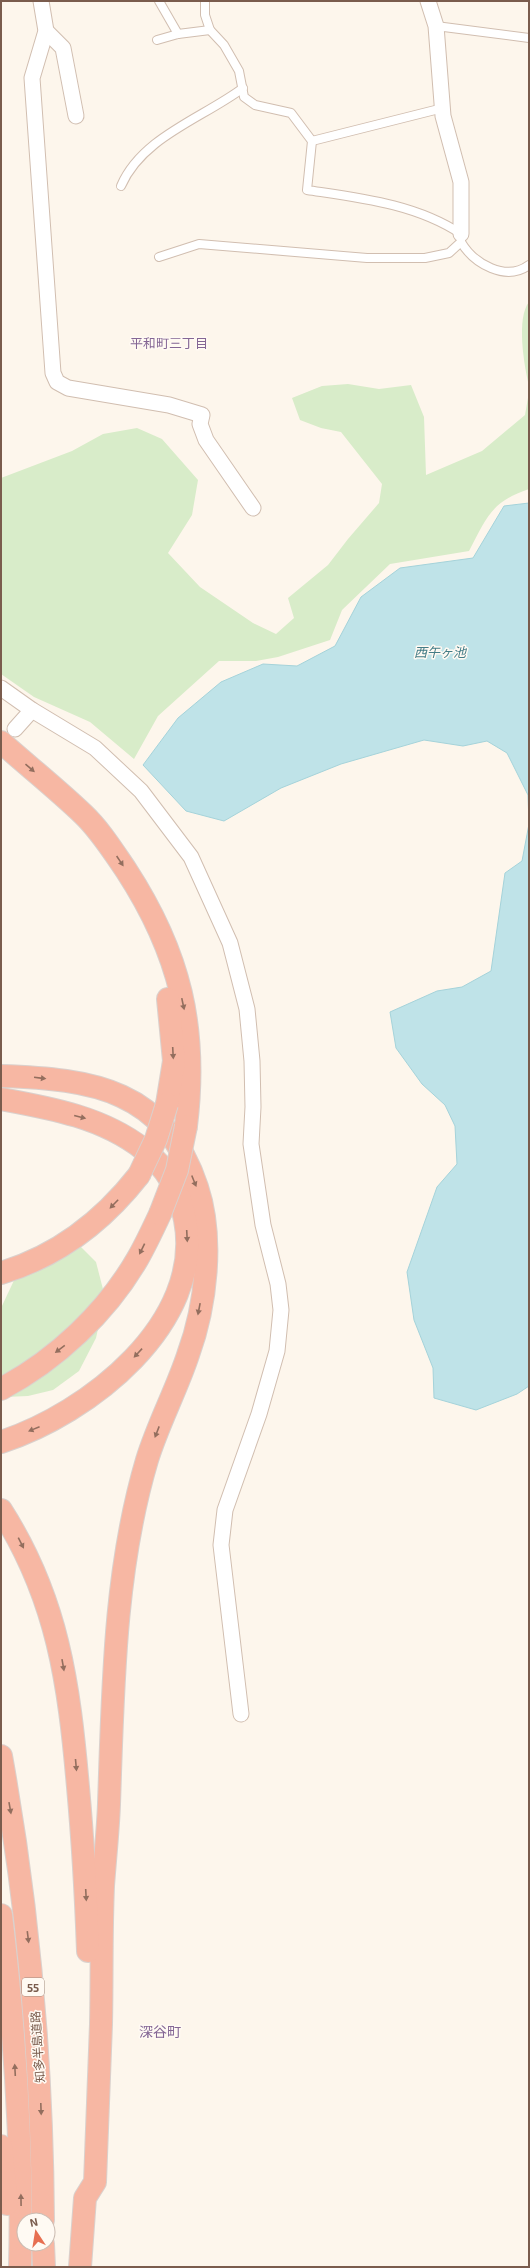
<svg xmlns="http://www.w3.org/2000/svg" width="530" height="2268" font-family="'Exo 2','Noto Sans JP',sans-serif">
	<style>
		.green { fill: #d8ecc9 }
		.water { fill: #bfe3e8; stroke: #a5d3da }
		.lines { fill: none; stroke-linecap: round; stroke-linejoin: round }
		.lane-casing { stroke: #d1beb0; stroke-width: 10 }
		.street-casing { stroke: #d1beb0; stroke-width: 17 }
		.highway-casing { stroke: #dad1cd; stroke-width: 24 }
		.lane { stroke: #fff; stroke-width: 8 }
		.street { stroke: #fff; stroke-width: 15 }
		.highway { stroke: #f7b7a3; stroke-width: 22 }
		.highway-bridge-casing { stroke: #dad1cd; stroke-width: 24; stroke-linecap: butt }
		.highway-bridge { stroke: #f7b7a3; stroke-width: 22 }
		.oneway { fill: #936e5e }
		.labels { text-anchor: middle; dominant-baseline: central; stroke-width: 3; stroke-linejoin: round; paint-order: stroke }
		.shield { fill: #fffaf3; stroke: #a28b7f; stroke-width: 1 }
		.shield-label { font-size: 11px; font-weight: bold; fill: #7a5c4d }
		.street-label { font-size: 12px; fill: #7a5c4d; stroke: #fffaf3 }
		.neighbourhood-label { font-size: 13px; fill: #846695; stroke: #fffaf3 }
		.water-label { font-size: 13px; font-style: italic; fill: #437c86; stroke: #fffaf3 }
		.quarter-label { font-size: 14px; fill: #846695; stroke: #fffaf3 }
	</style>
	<rect width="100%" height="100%" fill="#fdf6ec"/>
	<g class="green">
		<path d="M529 302V386C524 366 516 318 529 302Z"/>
		<path d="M348 384 379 389 411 385 424 417 426 475 482 451 525 415 529 392V489C491 502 487 517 469 551L390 564 342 610 330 640 278 657 256 661H219L158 716 134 759 90 722 34 697 1 674V478L72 451 103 434 137 428 162 439 198 480 192 515 168 553 200 587 253 623 276 634 294 618 288 598 328 565 348 539 379 503 382 484 341 432 321 428 300 420 292 398 322 386Z"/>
		<path d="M81 1247 96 1262 105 1297 96 1338 79 1371 53 1390 28 1396 5 1397 1 1393V1308L17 1274 46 1252Z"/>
	</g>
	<path class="water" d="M529 503V1386L517 1394 476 1410 434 1398 433 1368 414 1320 407 1272 437 1187 457 1164 455 1126 445 1105 422 1084 396 1048 390 1012 437 991 462 987 491 971 505 873 522 861 529 824 528 795 507 753 487 741 463 746 424 740 341 764 281 788 224 821 186 811 143 765 178 718 221 682 263 664 297 666 335 646 361 597 400 568 473 558 504 506Z"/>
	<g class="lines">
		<g class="lane-casing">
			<g id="lane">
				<path d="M159 1 178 34"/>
				<path d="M436 26 529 38"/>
				<path d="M157 40 178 34 210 30"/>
				<path d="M312 141 443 108"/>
				<path d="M121 186C142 137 203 118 243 88"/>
				<path d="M461 242C474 264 506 282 529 265"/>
				<path d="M159 257 199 244 367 258H425L449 253 461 242V234C416 204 360 198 307 190L312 141 291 113 255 105 244 97 239 71 224 45 210 30 205 15V1"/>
			</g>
		</g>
		<g class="street-casing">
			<g id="street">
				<path d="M41 1 46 31 32 78 53 373 57 382 68 388 169 405 202 415 200 424 206 440 253 508"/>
				<path d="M428 1 436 26 443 116 461 182V234"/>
				<path d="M46 31 63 48 76 116"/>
				<path d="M1 688 32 710 95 748 141 791 191 857 230 943 247 1009 252 1061 253 1107 251 1144 263 1225 278 1284 281 1310 277 1351 259 1414 225 1510 221 1545 241 1714"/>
				<path d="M15 729 32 710"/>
			</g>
		</g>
		<g class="highway-casing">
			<g id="highway">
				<path d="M1 742C28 766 57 789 83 814 100 830 113 851 126 870 180 953 198 1028 186 1126"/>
				<path d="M1 1076C93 1079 165 1090 197 1187 214 1238 206 1306 188 1355 176 1391 158 1424 147 1460 114 1571 113 1689 109 1804 108 1831 105 1858 103 1886 101 1932 102 1978 101 2024 99 2077 97 2129 95 2182L85 2198 80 2267"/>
				<path d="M1 1099C50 1108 102 1117 143 1149 166 1167 180 1191 185 1220 205 1323 88 1414 1 1442"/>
				<path d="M167 1104 174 1061 168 999"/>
				<path d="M1 1273C58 1256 103 1221 139 1175"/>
				<path d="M1 1389C56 1360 107 1312 138 1258 146 1244 153 1229 160 1214"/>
				<path d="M1 1510C58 1599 69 1684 78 1787 83 1842 86 1896 88 1951"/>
				<path d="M1 1756C29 1910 42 2064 43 2220"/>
				<path d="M1 1915C15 2032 23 2149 20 2267"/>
				<path d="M1 2146 7 2204"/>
				<path d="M43 2244 44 2267"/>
			</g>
		</g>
		<use href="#lane" class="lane"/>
		<use href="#street" class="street"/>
		<use href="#highway" class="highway"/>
		<g class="highway-bridge-casing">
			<g id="highway-bridge">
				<path d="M139 1175 156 1139 167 1104"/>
				<path d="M160 1214 177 1170 186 1126"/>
			</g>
		</g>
		<use href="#highway-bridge" class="highway-bridge"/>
	</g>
	<defs><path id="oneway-solid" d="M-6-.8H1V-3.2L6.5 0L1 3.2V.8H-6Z"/></defs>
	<g class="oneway">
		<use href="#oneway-solid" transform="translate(30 768) rotate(41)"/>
		<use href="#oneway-solid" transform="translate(120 861) rotate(56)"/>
		<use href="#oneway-solid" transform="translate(183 1004) rotate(78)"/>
		<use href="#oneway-solid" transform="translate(173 1053) rotate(87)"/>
		<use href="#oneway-solid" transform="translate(40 1078) rotate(7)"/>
		<use href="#oneway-solid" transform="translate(80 1117) rotate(14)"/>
		<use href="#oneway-solid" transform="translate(194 1181) rotate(68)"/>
		<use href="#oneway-solid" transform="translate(114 1204) rotate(134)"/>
		<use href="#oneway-solid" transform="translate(187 1236) rotate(87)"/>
		<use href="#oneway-solid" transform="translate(142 1249) rotate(116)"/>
		<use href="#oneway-solid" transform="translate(199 1309) rotate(101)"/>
		<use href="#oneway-solid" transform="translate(60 1349) rotate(143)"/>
		<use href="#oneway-solid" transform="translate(138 1353) rotate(133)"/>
		<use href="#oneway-solid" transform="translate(34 1429) rotate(158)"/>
		<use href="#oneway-solid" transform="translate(157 1432) rotate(111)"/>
		<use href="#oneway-solid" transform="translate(21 1543) rotate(63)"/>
		<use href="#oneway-solid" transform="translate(63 1665) rotate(80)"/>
		<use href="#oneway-solid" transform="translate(76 1765) rotate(85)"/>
		<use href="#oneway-solid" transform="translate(10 1808) rotate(80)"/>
		<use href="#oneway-solid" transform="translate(86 1895) rotate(87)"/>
		<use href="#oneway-solid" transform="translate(28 1937) rotate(83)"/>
		<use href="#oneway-solid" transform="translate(15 2070) rotate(-93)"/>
		<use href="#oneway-solid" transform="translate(41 2109) rotate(88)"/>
		<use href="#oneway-solid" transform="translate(21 2200) rotate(-91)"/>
	</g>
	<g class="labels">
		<rect class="shield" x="22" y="1978" width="22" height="18" rx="3"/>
		<g class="shield-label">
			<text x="33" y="1987">55</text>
		</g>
		<g class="street-label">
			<text transform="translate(37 2047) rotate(-94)">知多半島道路</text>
		</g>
		<g class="neighbourhood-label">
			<text x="169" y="343">平和町三丁目</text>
		</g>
		<g class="water-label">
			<text x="440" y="652">西午ヶ池</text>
		</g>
		<g class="quarter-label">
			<text x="160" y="2031">深谷町</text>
		</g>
	</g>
	<rect width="530" height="2268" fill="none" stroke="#7a5c4d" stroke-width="4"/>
	<g transform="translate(36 2232) rotate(348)"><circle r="19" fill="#fffaf3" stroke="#cabbb1"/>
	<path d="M0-3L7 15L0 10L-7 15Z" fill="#e76f51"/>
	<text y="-6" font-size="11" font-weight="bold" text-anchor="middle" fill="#7a5c4d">N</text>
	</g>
</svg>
